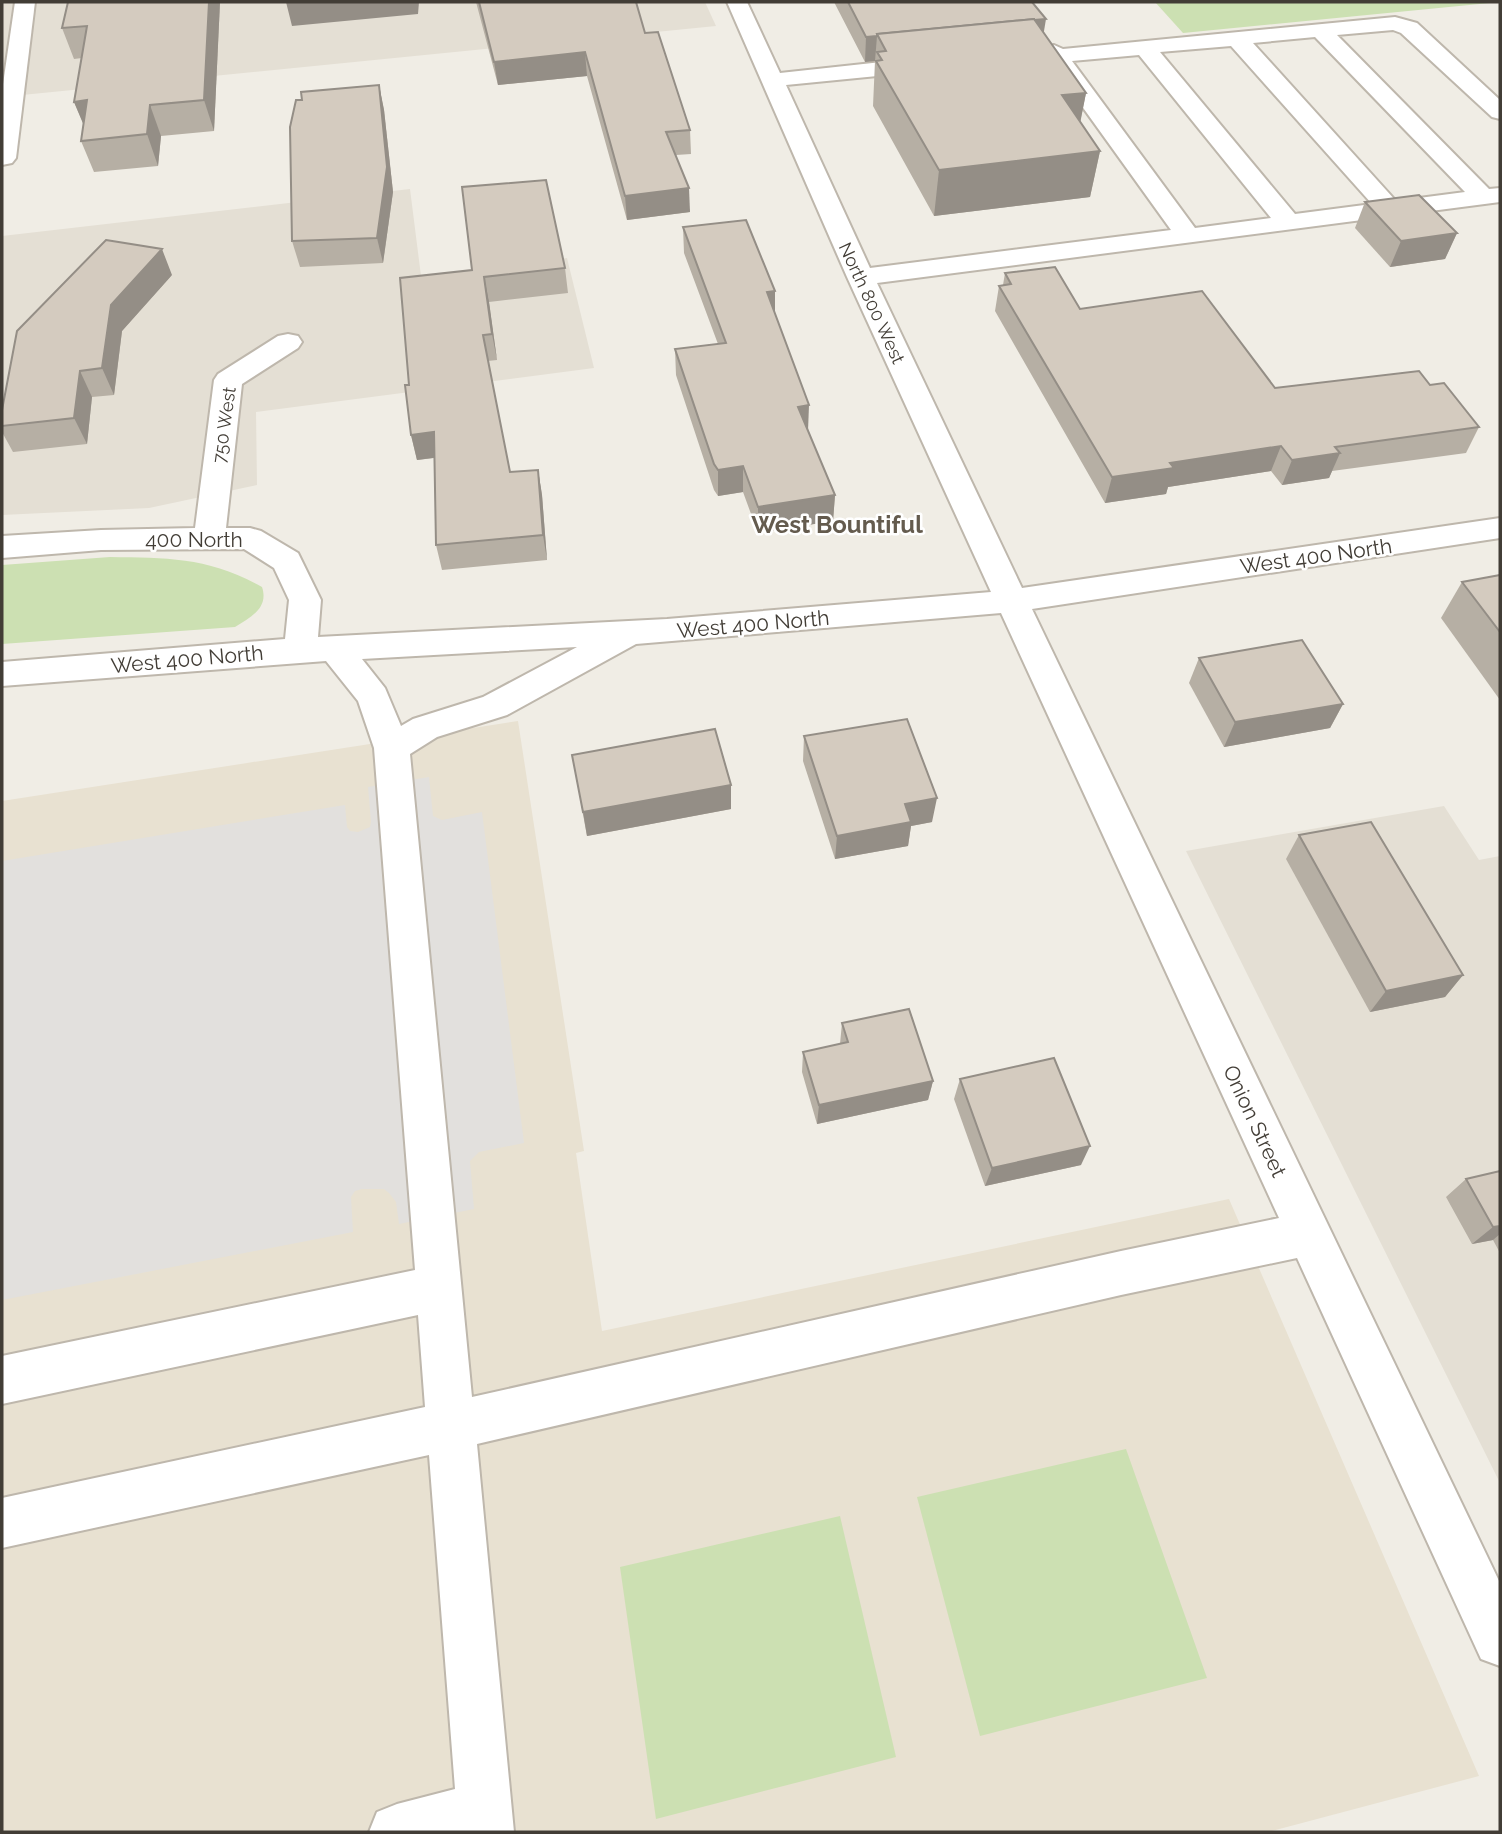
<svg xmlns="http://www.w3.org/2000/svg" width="1502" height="1834" font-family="Raleway,sans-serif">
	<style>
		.residential { fill: #e4dfd4 }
		.education { fill: #e8e1d1 }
		.green { fill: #cce0b2 }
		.parking { fill: #e2e0dd }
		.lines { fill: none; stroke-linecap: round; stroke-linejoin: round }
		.minor-casing { stroke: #beb7ac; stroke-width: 4 }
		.minor { fill: #fff; fill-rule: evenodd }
		.wall { fill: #b6afa4 }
		.shaded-wall { fill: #948e86 }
		.building { fill: #d4cbbf; stroke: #948e86; stroke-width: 2 }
		.labels { text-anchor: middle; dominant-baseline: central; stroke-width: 5; stroke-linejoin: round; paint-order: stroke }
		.far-street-label { font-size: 18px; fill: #423d36; stroke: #fff }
		.street-label { font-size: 21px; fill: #423d36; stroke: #fff }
		.quarter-label { font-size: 24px; font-weight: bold; fill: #645b4e; stroke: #fff }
	</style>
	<rect width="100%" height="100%" fill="#f0ede5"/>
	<g class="residential">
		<path d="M2 2H705L716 26 2 97Z"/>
		<path d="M410 189 421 276 567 258 594 368 256 412 257 485 149 508 2 515V236Z"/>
		<path d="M1444 806 1479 860 1500 856V1483L1186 851Z"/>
	</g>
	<path class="education" d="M518 721 584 1151 576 1153 602 1331 1229 1199 1479 1776 1268 1832H2V801Z"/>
	<g class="green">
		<path d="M1155 2H1500L1183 33Z"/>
		<path d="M110 557C168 558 209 557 262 587 269 608 251 617 235 627L2 644V565Z"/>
		<path d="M1126 1449 1207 1678 980 1736 917 1497Z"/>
		<path d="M840 1516 896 1757 656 1819 620 1567Z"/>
	</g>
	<path class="parking" d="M429 777 433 816 442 820 482 812 524 1143 479 1152 470 1161 474 1209 399 1224 396 1202 389 1193 384 1189H362L355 1191 351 1197 353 1232 2 1300V861L345 805 347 827 350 831 358 832 370 827 371 822 368 787Z"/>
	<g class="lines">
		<g class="minor-casing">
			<g id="minor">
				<path d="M15 2H35L16 158 12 163 2 165V91Z"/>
				<path d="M727 2H747L780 73 928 57 936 59 939 64 936 69 928 71 786 85 870 268 1171 230 1043 52 1046 47 1054 45 1063 49 1395 17 1417 23 1500 100V119L1492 117 1401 33 1393 30 1337 35 1489 189 1500 188V202L877 283 1022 588 1500 518V538L1032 609 1500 1583V1666L1481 1659 1297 1258 1121 1295 477 1444 514 1832H369L377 1812 397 1804 455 1789 429 1455 2 1548V1498L425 1407 418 1315 2 1404V1356L415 1270 374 748 358 701 326 661 2 686V662L285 639 289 600 274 568 244 549 101 550 2 558V536L101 530 195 528 214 380 218 374 278 336 288 334 298 336 302 342 298 348 242 384 226 528H250L261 531 298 553 321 600 318 637 667 619 991 592 847 277ZM1315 37 1465 192 1396 201 1253 43ZM1231 46 1372 204 1295 214 1160 52ZM1139 55 1271 218 1195 228 1072 61ZM1001 613 1279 1218 1121 1251 472 1397 410 754 437 737 507 715 636 644ZM577 647 483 697 413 719 401 726 385 688 362 659Z"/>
			</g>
		</g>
		<use href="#minor" class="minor"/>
	</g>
	<g class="wall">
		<path d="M68 2H220L214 131 161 136 158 166 94 172 81 141 84 125 74 102 82 58 74 59 62 28Z"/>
		<path d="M476 2H636L645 33 690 130 691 154 676 155 690 212 627 220 587 76 498 85Z"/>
		<path d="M834 2H1032L1044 33 1086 93 1080 122 1100 151 1090 197 934 216 873 106 875 61 865 62Z"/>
		<path d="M379 85 384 110 393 192 383 263 300 267 292 241 302 100Z"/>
		<path d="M1365 202 1457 233 1445 259 1390 267 1355 228Z"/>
		<path d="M683 227 775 291V314L808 431 835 495 833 521 758 533 743 492 718 496 714 490 676 375 675 349 718 344 684 253Z"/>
		<path d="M565 268 568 293 489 302 497 360 488 361 510 472 538 470 542 495 547 560 442 570 436 545 434 458 417 460 411 435 409 385 400 278Z"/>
		<path d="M1005 273 1080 309 1275 388 1430 385 1479 427 1466 453 1332 471 1329 478 1282 485 1271 471 1168 487 1166 494 1105 503 995 311 999 286 1003 285Z"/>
		<path d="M172 275 122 331 114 395 92 397 87 444 13 452 2 432V410Z"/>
		<path d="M1500 575V700L1441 618 1462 582Z"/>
		<path d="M1199 658 1343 704 1330 728 1224 747 1189 683Z"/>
		<path d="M804 736 932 822 911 826 908 846 835 859 803 761Z"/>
		<path d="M572 755 731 785V809L587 836Z"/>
		<path d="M1299 835 1463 975 1445 997 1370 1012 1286 859Z"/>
		<path d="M842 1023 933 1081 928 1100 817 1124 802 1072 803 1052 840 1044Z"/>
		<path d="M960 1079 1081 1165 985 1186 954 1099Z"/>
		<path d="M1500 1171V1253L1493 1240 1472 1244 1446 1197 1466 1179Z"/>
	</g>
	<g class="shaded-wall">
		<path d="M209 2H220L214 131 204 100Z"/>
		<path d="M286 2H419L418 14 292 26Z"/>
		<path d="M1046 19 1042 43 886 51 878 36Z"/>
		<path d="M877 36 875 61 865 62 866 37Z"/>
		<path d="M585 52 587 76 498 85 494 62Z"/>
		<path d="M379 85 384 110 393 192 383 263 377 238Z"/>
		<path d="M1086 93 1077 139 1062 95Z"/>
		<path d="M87 100V133L74 102Z"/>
		<path d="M150 105 161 136 158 166 147 134Z"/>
		<path d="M1100 151 1090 197 934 216 939 170Z"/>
		<path d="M689 188 690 212 627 220 625 196Z"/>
		<path d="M1457 233 1445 259 1390 267 1401 241Z"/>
		<path d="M162 249 172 275 122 331 114 395 102 368 111 305Z"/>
		<path d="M484 277 489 302 497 360 492 334Z"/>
		<path d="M775 291V317L767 292Z"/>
		<path d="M80 371 92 397 87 444 74 418Z"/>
		<path d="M809 405 808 431 798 407Z"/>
		<path d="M434 432 440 457 417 460 411 435Z"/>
		<path d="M1281 446 1271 471 1168 487 1166 494 1105 503 1112 477 1170 463Z"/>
		<path d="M1340 453 1329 478 1282 485 1292 460Z"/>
		<path d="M743 466V492L718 496V470Z"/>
		<path d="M538 470 542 495 547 560 543 535Z"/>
		<path d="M835 495 833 521 758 533V507Z"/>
		<path d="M1343 704 1330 728 1224 747 1235 722Z"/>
		<path d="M731 785V809L587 836 583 812Z"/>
		<path d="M937 798 932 822 911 826 908 846 835 859 837 836 905 804Z"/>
		<path d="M1463 975 1445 997 1370 1012 1386 991Z"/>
		<path d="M933 1081 928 1100 817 1124 819 1105Z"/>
		<path d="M1090 1146 1081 1165 985 1186 992 1168Z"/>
		<path d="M1500 1226V1234L1493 1240 1472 1244 1493 1227Z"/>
	</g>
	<g class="building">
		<path d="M68 2H209L204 100 150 105 147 134 81 141 87 100 74 102 87 26 62 28Z"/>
		<path d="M479 2H636L645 33 658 32 690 130 666 132 689 188 625 196 585 52 494 62Z"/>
		<path d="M848 2H1032L1046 19 1034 20V19L877 34V36L866 37Z"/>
		<path d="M1034 19 1086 93 1062 95 1100 151 939 170 876 61 882 60 877 52 886 51 877 34Z"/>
		<path d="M379 85 387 167 377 238 292 241 290 127 296 100H302L301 92Z"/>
		<path d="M546 180 565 268 484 277 492 334 483 335 510 472 538 470 543 535 436 545 434 432 411 435 405 385H409L400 278 472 270 462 187Z"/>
		<path d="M1419 195 1457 233 1401 241 1365 202Z"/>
		<path d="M746 220 775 291 767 292 809 405 798 407 835 495 758 507 743 466 718 470 714 464 675 349 726 343 683 227Z"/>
		<path d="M106 240 162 249 111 305 102 368 80 371 74 418 2 426V410L17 331Z"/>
		<path d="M1055 267 1080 309 1202 291 1275 388 1419 371 1430 385 1444 383 1479 427 1335 447 1340 453 1292 460 1281 446 1170 463 1174 468 1112 477 999 286 1011 284 1005 273Z"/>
		<path d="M1500 575V632L1462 582Z"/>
		<path d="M1302 640 1343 704 1235 722 1199 658Z"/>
		<path d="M907 719 937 798 905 804 911 822 837 836 804 736Z"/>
		<path d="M715 729 731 785 583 812 572 755Z"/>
		<path d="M1371 822 1463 975 1386 991 1299 835Z"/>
		<path d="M909 1009 933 1081 819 1105 803 1052 848 1042 842 1023Z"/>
		<path d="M1054 1058 1090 1146 992 1168 960 1079Z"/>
		<path d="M1500 1171V1226L1493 1227 1466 1179Z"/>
	</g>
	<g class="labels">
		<g class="far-street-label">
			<text transform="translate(872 303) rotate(65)">North 800 West</text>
			<text transform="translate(224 425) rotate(-82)">750 West</text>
		</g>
		<g class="street-label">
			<text x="194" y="539">400 North</text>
			<text transform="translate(1316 556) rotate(-8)">West 400 North</text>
			<text transform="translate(753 624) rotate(-5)">West 400 North</text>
			<text transform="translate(187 659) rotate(-5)">West 400 North</text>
			<text transform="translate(1255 1121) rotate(65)">Onion Street</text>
		</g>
		<g class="quarter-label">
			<text x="837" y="524">West Bountiful</text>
		</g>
	</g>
	<rect width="1502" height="1834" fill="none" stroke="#423d36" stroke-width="7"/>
</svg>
